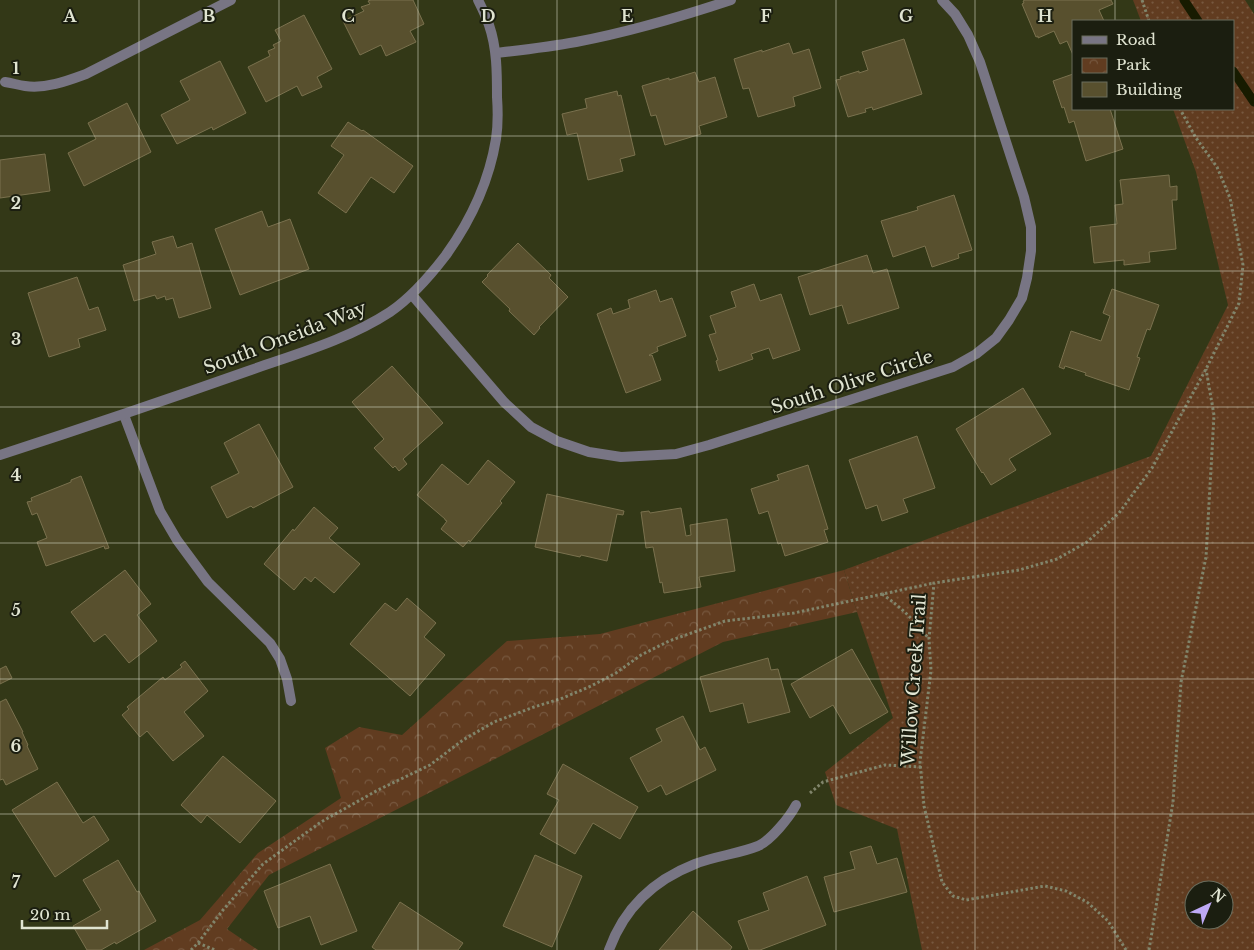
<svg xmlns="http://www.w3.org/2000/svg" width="1254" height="950" font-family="'Libre Baskerville',serif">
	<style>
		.grass { fill: url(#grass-dots); fill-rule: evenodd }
		.park { fill: url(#park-crowns) }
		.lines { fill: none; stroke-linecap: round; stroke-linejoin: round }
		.stream { stroke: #171b00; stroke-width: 9 }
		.building { fill: #58502e; stroke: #7a714e }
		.path { stroke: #81856b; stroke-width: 3; stroke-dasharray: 2.5 2.5; stroke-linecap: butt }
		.minor { stroke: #787584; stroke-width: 10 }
		.grid { fill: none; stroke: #e0e4d1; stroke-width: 1; stroke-opacity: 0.55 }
		.labels { text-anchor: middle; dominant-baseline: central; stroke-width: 4; stroke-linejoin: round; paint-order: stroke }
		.street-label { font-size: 18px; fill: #e0e4d1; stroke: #1b1e10 }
		.grid-label { font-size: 16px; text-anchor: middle; font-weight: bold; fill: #e0e4d1; stroke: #1b1e10; stroke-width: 4; stroke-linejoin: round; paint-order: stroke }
	</style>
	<defs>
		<pattern id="grass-dots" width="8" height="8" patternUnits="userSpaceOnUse" patternTransform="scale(1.25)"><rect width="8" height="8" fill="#613c20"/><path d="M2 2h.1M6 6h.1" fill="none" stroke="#77583f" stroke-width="1.8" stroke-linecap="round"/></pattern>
		<pattern id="park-crowns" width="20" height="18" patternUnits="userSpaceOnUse" patternTransform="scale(1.25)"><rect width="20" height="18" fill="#613c20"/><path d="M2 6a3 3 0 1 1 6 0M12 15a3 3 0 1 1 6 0" fill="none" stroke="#77583f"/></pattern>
	</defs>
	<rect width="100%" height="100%" fill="#333817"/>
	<path class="grass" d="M1133 0H1245L1254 14V950H922L897 829 836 805 825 772 893 718 857 612 844 570 1151 456 1228 305 1196 172 1173 109H1233V21H1141ZM1194 890H1224V920H1194Z"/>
	<path class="park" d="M844 570 857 612 723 642 269 875 227 929 258 950H144L200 920 258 853 341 798 325 748 359 727 402 735 507 641 600 634Z"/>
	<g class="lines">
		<g class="stream">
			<path d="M1184 0 1198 21"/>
			<path d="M1233 71 1254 102"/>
		</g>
	</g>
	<g class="building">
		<path d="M371 0H413L424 24 410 31 416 42 386 56 381 45 360 55 343 21 364 11 361 7 370 4 368 1Z"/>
		<path d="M1025 0H1111L1113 4 1099 10 1104 21H1073V55L1067 41 1060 44 1054 31 1038 38V36L1036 37 1022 4 1024 3 1023 1Z"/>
		<path d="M304 15 332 69 317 77 322 87 302 96 297 86 266 102 248 67 270 56 268 51 275 48 273 45 281 41 275 30Z"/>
		<path d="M904 39 922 94 873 110 872 107 865 109 866 112 848 117 836 80 841 79 840 77 859 71V73L868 70 862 52Z"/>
		<path d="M789 43 793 54 809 49 821 88 793 97 795 106 758 117 749 88 743 89 734 59 762 50V52Z"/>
		<path d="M220 61 246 113 213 130 212 127 177 144 161 115 190 100 180 81Z"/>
		<path d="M695 72 699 82 715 77 727 117 699 126 701 134 665 145 656 115 651 116 642 86 669 78V80Z"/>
		<path d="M1073 74V109H1110L1123 149 1086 161 1074 121 1069 123 1064 107 1062 108 1053 81Z"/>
		<path d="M617 91 618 96 621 95 635 155 620 159 623 171 588 180 577 133 567 135 562 114 587 108 585 99Z"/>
		<path d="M127 103 151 152 84 186 68 153 96 139 88 123Z"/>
		<path d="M348 122 362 131 363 130 413 166 394 193 371 177 346 213 318 193 344 155 331 146Z"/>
		<path d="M45 154 50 191 0 198V160Z"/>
		<path d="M1169 175 1170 187 1177 186V200H1172L1176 249 1149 252 1150 262 1124 265V260L1094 263 1090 227 1117 224 1115 205 1123 204 1120 180Z"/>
		<path d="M954 195 972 250 958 254 959 258 932 267 925 246 893 257 881 221 918 210 917 207Z"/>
		<path d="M262 211 268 227 290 219 309 269 240 295 215 229Z"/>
		<path d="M173 236 177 248 192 243 211 308 179 318 173 298 166 300 165 296 157 299 155 295 134 301 123 265 156 254 152 242Z"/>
		<path d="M518 243 551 275 549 278 568 297 539 327 540 328 534 335 509 311 510 309 482 282 488 276 487 275Z"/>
		<path d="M867 255 873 273 887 269 899 308 848 324 842 305 810 315 798 277Z"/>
		<path d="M77 277 89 310 98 307 106 330 78 339 80 347 49 357 28 293Z"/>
		<path d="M754 284 760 301 781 294 800 350 773 359 769 348 751 354 753 359 719 371 716 361 718 360 709 335 716 333 710 316 736 307 731 292Z"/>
		<path d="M1112 289 1159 305 1150 330 1147 329 1137 357 1140 358 1129 390 1085 375 1086 373 1065 366 1064 369 1059 367 1071 331 1101 341 1110 316 1103 313Z"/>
		<path d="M656 290 660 302 672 298 686 336 657 347 658 351 649 355 650 356 652 355 661 380 626 393 597 314 611 308 613 314 630 308 628 300Z"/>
		<path d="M392 366 443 423 403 459 407 464 399 471 395 466 393 468 374 448 384 439 352 402Z"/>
		<path d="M1023 388 1051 434 1009 459 1016 470 991 485 983 472 982 473 956 429Z"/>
		<path d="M259 424 293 487 253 508 251 506 227 518 211 487 239 473 224 443Z"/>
		<path d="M917 436 935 488 903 499 908 512 882 521 877 505 866 509 849 460Z"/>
		<path d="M488 460 515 482 500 501 502 503 470 542 469 540 463 547 441 529 447 521 445 520V519L417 495 442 464 468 485Z"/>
		<path d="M808 465 828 529 824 530 828 542 785 556 781 543 778 544 768 511 759 514 751 489 779 480 777 475Z"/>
		<path d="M81 476 109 548 105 549 104 546 46 566 37 542 47 538 37 513 32 515 27 502 32 501 31 498 71 482V480Z"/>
		<path d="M547 494 624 511 623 515 617 514 607 561 581 555 580 557 535 547Z"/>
		<path d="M314 507 338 528 329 538 360 564 334 593 315 577 311 582 305 577 294 590 264 564 293 529 294 531Z"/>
		<path d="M681 508 686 536 691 535 690 525 727 519 735 571 699 577 701 587 664 593 662 582 660 583 653 547 646 548 641 512 649 511 650 513Z"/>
		<path d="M125 570 151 604 137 615 157 641 129 663 105 634 94 642 71 612Z"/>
		<path d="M407 598 436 623 424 637 445 655 410 696 350 644 385 603 396 611Z"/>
		<path d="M852 649 888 712 850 734 833 705 810 718 791 684Z"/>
		<path d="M768 658 771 670 778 669 790 712 748 723 743 703 710 712 700 677Z"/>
		<path d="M185 661 208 691 184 712 204 736 173 761 147 731 140 737 122 715 129 709 127 707 163 677 165 680 182 667 180 665Z"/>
		<path d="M6 666 12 678 0 684V669Z"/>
		<path d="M6 699 23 732H22L28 745 27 746 38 769 6 785 3 779 0 780V702Z"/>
		<path d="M683 716 700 750 705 747 716 770 666 795 661 785 648 792 630 758 662 741 656 729Z"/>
		<path d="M223 756 276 801 240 843 207 815 201 823 181 805Z"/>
		<path d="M563 764 638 807 620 839 593 823 575 854 540 834 559 800 547 794Z"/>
		<path d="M57 782 83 823 94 816 109 840 55 877 12 810Z"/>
		<path d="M871 846 877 864 897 858 907 892 834 912 824 877 855 869 850 852Z"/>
		<path d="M535 855 582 876 552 947 503 926Z"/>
		<path d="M118 860 137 892 139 891 156 921 116 944 115 942 101 950H87L73 926 101 910 83 880Z"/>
		<path d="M330 864 357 931 321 945 310 916 278 928 264 891Z"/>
		<path d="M807 876 826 925 760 950H749L738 921 769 910 763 893Z"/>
		<path d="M400 902 463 943 458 950H376L372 947Z"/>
		<path d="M693 911 732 947 730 950H659Z"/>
	</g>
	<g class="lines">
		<g class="path">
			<path d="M1142 0 1149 21"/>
			<path d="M882 594C902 608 914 620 929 639"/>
			<path d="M810 793 823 782 885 765 921 767"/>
			<path d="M198 943 215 950"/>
			<path d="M191 950 198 943 223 910 263 864 321 822 378 790 430 765 463 740 494 722 534 707 563 698 591 686 616 673 641 655 669 641 725 621 794 613 934 583"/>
			<path d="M1126 950 1108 921 1087 902 1066 891 1045 886 966 900 953 896 942 882 924 806 920 762 931 670 929 639 934 583 1019 570 1057 559 1087 542 1119 513 1152 468 1206 369 1239 303 1243 265 1230 198 1217 167 1196 138 1180 109"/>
			<path d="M1149 950 1173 802 1181 682 1206 557 1214 415 1206 369"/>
		</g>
		<g class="minor">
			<path d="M496 53C522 50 549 47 576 42 629 32 680 17 731 0"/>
			<path d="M5 82C12 83 18 85 25 86 46 89 67 81 86 74L231 0"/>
			<path d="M412 295 504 402 531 427 557 441 589 452 621 457 676 454 709 445 953 367 976 354 996 338 1009 320 1022 298 1027 278 1031 251V227L1024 197 980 62 968 35 955 14 942 0"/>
			<path d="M124 415 160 511 177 540 208 582 270 643 280 659 287 679 291 701"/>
			<path d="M0 455C83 428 166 400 248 371 296 354 347 340 390 312 412 297 430 276 446 255 471 220 489 182 496 139 498 126 498 111 497 97 497 73 497 48 489 25 486 16 482 8 478 0"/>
			<path d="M609 950C624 908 654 880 695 864 715 856 738 854 758 846 771 840 789 818 796 805"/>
		</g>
	</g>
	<path class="grid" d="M139 0V950M279 0V950M418 0V950M557 0V950M697 0V950M836 0V950M975 0V950M1115 0V21M1115 109V950M0 136H1254M0 271H1254M0 407H1254M0 543H1254M0 679H1254M0 814H1254"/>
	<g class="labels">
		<g class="street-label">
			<text transform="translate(285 338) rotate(-21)">South Oneida Way</text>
			<text transform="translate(852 382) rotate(-18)">South Olive Circle</text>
			<text transform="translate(914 680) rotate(-86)">Willow Creek Trail</text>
		</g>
	</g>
	<g class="grid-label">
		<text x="70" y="22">A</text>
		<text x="209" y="22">B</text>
		<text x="348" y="22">C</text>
		<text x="488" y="22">D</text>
		<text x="627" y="22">E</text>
		<text x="766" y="22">F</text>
		<text x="906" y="22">G</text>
		<text x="1045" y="22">H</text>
		<text x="16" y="74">1</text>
		<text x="16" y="209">2</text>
		<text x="16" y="345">3</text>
		<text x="16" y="481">4</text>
		<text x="16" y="616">5</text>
		<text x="16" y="752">6</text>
		<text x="16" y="888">7</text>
	</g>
	<rect x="1072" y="20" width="162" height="90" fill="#1b1e10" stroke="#6a6d5d"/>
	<rect x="1082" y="36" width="25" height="8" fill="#787584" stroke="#6a6d5d"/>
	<text x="1116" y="45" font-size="15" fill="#e0e4d1">Road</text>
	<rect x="1082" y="58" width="25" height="15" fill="url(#park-crowns)" stroke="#6a6d5d"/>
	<text x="1116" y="70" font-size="15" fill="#e0e4d1">Park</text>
	<rect x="1082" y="82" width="25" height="15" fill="#58502e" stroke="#6a6d5d"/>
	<text x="1116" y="95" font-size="15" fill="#e0e4d1">Building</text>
	<g transform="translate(1209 905) rotate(44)"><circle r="24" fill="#1b1e10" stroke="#6a6d5d"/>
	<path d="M0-4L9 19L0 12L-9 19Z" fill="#bea9f5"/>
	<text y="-8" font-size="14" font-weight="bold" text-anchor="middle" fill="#e0e4d1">N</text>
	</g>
	<path d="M22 920v8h85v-8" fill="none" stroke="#e0e4d1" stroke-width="2.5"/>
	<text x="30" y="920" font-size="15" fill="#e0e4d1" stroke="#1b1e10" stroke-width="4" paint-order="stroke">20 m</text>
</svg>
